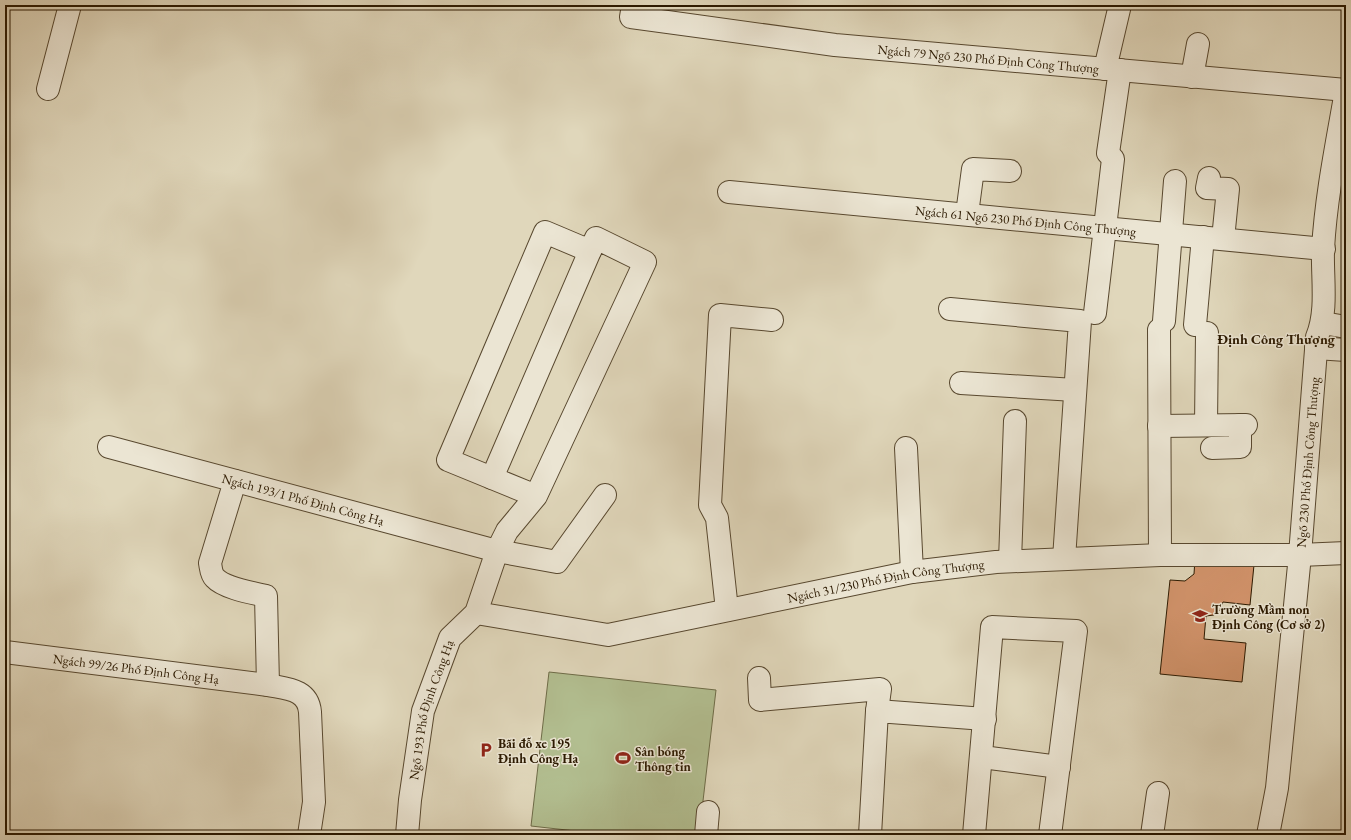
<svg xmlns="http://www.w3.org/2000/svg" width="1351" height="840" font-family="'EB Garamond',serif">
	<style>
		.green { fill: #b2be90; stroke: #6e6c48 }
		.building { fill: #d3946c; stroke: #2b1900 }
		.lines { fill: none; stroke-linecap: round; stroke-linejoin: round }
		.minor-casing { stroke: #58482f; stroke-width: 24 }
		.minor { stroke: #ebe5d3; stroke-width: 22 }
		.labels { text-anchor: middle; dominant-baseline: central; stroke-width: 3; stroke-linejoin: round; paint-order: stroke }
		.street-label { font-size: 13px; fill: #2b1900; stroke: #ebe5d3 }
		.poi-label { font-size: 13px; font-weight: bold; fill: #2b1900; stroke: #ebe5d3; text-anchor: start }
		.neighbourhood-label { font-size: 14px; font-weight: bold; fill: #2b1900; stroke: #ebe5d3 }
	</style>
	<rect width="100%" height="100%" fill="#e0d7bb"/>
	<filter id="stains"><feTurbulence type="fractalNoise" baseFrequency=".005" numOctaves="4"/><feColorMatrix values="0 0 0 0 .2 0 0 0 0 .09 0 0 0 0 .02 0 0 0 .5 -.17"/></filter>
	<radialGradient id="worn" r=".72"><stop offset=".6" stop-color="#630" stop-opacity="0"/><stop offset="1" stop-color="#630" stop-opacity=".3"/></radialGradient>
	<path class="green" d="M549 672 716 690 699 835H611L531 826Z"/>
	<path class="building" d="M1195 559 1254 565 1250 605 1223 602 1219 611 1214 615 1206 616 1204 639 1246 643 1242 682 1160 674 1170 580 1185 581 1194 574Z"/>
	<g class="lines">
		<g class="minor-casing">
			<g id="minor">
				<path id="s1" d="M633 5 631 17 835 45 1346 90"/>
				<path d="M1105 69 1120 5"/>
				<path d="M1192 77 1198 44"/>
				<path d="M48 89 70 5"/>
				<path d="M1108 153 1120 70"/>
				<path d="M1209 178 1207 188 1228 189 1223 239"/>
				<path id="s2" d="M729 192 1324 249"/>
				<path d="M967 214 973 169 1010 171"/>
				<path d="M950 309 1080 321 1064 559"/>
				<path d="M1095 313 1113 159"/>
				<path d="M1164 321 1175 181"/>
				<path d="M1323 323 1346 327"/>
				<path d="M1195 325 1203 237"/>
				<path d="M1159 330 1160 555"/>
				<path d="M1316 348 1346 350"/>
				<path d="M961 383 1075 390"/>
				<path d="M1206 425 1207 333"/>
				<path d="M1159 426 1246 425"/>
				<path id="s3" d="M109 447 497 551 557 562 605 495"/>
				<path d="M906 448 912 572"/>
				<path d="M1212 448 1240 447V425"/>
				<path d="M492 478 590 251"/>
				<path d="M235 481 210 563C211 568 211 574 215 578 224 588 253 593 266 596L268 685"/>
				<path d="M1010 561 1015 421"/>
				<path d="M727 610 717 518 710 505 720 315 772 320"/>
				<path id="s4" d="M476 613 608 635 912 572 996 562 1160 555H1300L1346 553"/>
				<path id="s5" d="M5 652 268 685C287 689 308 689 310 712L314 802 309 835"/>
				<path d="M759 678 760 700 880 689 877 711"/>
				<path d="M982 757 1059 767"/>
				<path id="s6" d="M407 835 410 800 423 711 450 638 476 613 497 551 507 531 536 496 645 262 596 238 590 251 545 232 448 460 536 496"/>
				<path d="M706 835 708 812"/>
				<path d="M870 835 877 711 985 719"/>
				<path d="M974 835 992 627 1076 631 1050 835"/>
				<path d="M1152 835 1158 793"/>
				<path id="s7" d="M1268 835 1277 788 1300 555 1317 337C1328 310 1322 278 1323 249 1326 196 1337 143 1346 91"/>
			</g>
		</g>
		<use href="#minor" class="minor"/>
	</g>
	<defs>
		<g id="school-bare" transform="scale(1.2)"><path d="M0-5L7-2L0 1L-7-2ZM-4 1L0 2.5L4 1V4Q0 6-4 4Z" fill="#8f2418" stroke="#ebe5d3" stroke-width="2.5" paint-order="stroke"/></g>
		<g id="parking-bare" transform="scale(1.2)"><path d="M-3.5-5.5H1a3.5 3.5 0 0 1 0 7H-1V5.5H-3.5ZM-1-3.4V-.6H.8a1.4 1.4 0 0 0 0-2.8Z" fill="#8f2418" stroke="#ebe5d3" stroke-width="2.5" paint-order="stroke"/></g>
		<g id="stadium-bare" transform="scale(1.2)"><path d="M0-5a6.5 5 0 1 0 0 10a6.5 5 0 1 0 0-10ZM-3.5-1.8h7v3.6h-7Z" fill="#8f2418" stroke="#ebe5d3" stroke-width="2.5" paint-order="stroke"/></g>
	</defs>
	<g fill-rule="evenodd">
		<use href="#school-bare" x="1200" y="616"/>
		<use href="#parking-bare" x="486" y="750"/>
		<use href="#stadium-bare" x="623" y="758"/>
	</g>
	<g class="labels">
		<g class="street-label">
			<text stroke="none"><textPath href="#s1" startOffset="372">Ngách 79 Ngõ 230 Phố Định Công Thượng</textPath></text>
			<text stroke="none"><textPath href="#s2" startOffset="298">Ngách 61 Ngõ 230 Phố Định Công Thượng</textPath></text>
			<text stroke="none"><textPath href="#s7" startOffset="375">Ngõ 230 Phố Định Công Thượng</textPath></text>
			<text stroke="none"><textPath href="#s3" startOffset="201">Ngách 193/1 Phố Định Công Hạ</textPath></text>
			<text stroke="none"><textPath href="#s4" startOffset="417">Ngách 31/230 Phố Định Công Thượng</textPath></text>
			<text stroke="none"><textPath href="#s5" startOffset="132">Ngách 99/26 Phố Định Công Hạ</textPath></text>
			<text stroke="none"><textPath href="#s6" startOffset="128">Ngõ 193 Phố Định Công Hạ</textPath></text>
		</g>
		<g class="poi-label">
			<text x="1212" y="609">Trường Mầm non<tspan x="1212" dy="15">Định Công (Cơ sở 2)</tspan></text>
			<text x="498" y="743">Bãi đỗ xe 195<tspan x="498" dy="15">Định Công Hạ</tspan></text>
			<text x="635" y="751">Sân bóng<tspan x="635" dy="15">Thông tin</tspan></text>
		</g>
		<g class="neighbourhood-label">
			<text x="1276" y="339">Định Công Thượng</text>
		</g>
	</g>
	<rect width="1351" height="840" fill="none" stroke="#e0d7bb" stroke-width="20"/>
	<rect x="6" y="6" width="1339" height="828" fill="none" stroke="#2b1900" stroke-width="2"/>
	<rect x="10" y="10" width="1331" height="820" fill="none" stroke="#2b1900"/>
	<rect width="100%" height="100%" filter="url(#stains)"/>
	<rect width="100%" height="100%" fill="url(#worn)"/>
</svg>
